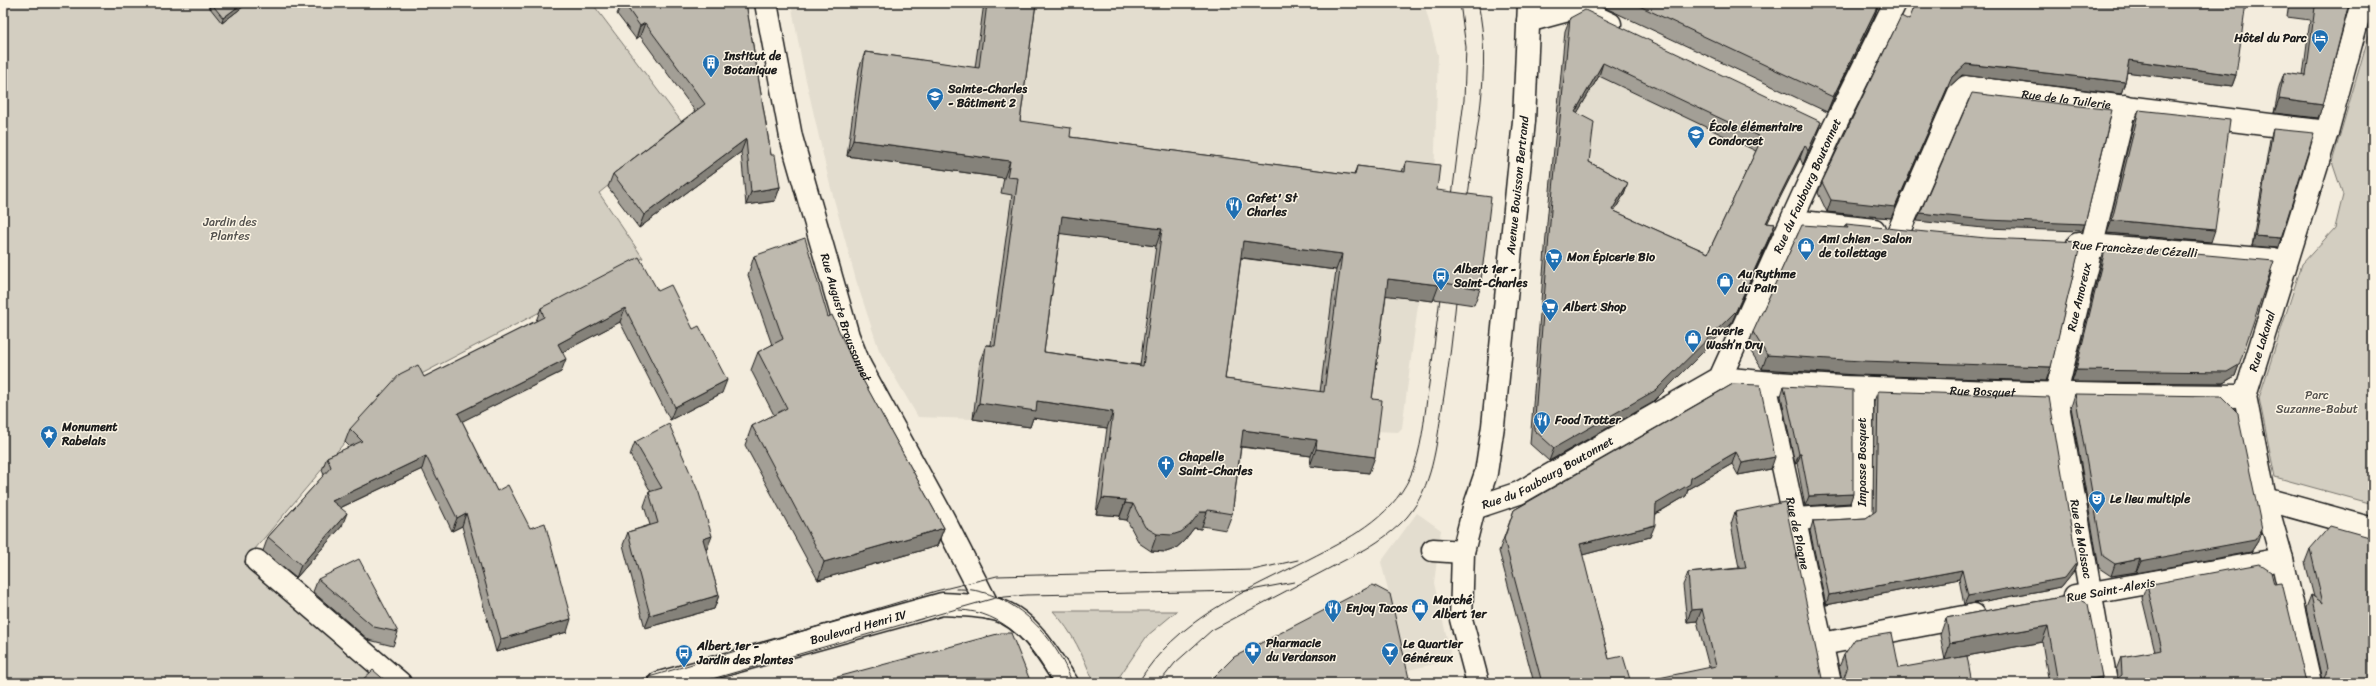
<svg xmlns="http://www.w3.org/2000/svg" width="2376" height="686" font-family="Sriracha,sans-serif">
	<style>
		.built { fill: #e3ddcf }
		.green { fill: #d3cec1; stroke: #78756e }
		.lines { fill: none; stroke-linecap: round; stroke-linejoin: round }
		.minor-casing { stroke: #1c1c1c; stroke-width: 25 }
		.major-casing { stroke: #1c1c1c; stroke-width: 25 }
		.minor { stroke: #fcf5e5; stroke-width: 22 }
		.major { stroke: #fcf5e5; stroke-width: 22 }
		.tram { stroke: #1c1c1c; stroke-width: 1 }
		.wall { fill: #a39f96; stroke: #1c1c1c; fill-rule: evenodd }
		.shaded-wall { fill: #85827a; stroke: #1c1c1c }
		.building { fill: #beb9ae; stroke: #1c1c1c; fill-rule: evenodd }
		.labels { text-anchor: middle; dominant-baseline: central; stroke-width: 3; stroke-linejoin: round; paint-order: stroke }
		.poi-label { font-size: 12px; font-weight: bold; fill: #1c1c1c; stroke: #fcf5e5; text-anchor: start }
		.street-label { font-size: 12px; fill: #1c1c1c; stroke: #fcf5e5 }
		.park-label { font-size: 12px; fill: #53514e; stroke: #fcf5e5 }
	</style>
	<rect width="100%" height="100%" fill="#f3ecdd"/>
	<filter id="ink" filterUnits="userSpaceOnUse"><feTurbulence type="fractalNoise" baseFrequency=".025" numOctaves="2"/><feDisplacementMap in="SourceGraphic" scale="8" xChannelSelector="R" yChannelSelector="G"/><feConvolveMatrix kernelMatrix="1 2 1 2 8 2 1 2 1" color-interpolation-filters="sRGB"/></filter>
	<g filter="url(#ink)">
		<g class="built">
			<path d="M791 3H1424L1438 55 1434 182 1402 428 1398 432 1374 431 1369 473 1310 466 1311 456 1032 418 1030 427 973 419 918 417 879 350 856 280 829 181 803 67Z"/>
			<path d="M1575 26 1798 163 1752 254 1741 282 1607 223 1584 175 1589 135 1556 118 1565 31Z"/>
			<path d="M1417 513 1441 530 1434 583 1452 660 1408 670 1381 562Z"/>
		</g>
		<g class="green">
			<path d="M3 3H592L684 125 599 193 643 258 387 392 244 562 387 683H3Z"/>
			<path d="M2373 21V504L2275 477 2259 398 2302 264 2335 228 2343 195 2332 162Z"/>
			<path d="M1053 611H1177L1147 636 1115 683H1094C1083 656 1073 632 1053 611Z"/>
		</g>
		<g class="lines">
			<g class="minor-casing">
				<g id="minor">
					<path id="s1" d="M766 3 791 137 848 336 860 366 943 518 989 608"/>
					<path d="M1528 21 1576 8 1610 24"/>
					<path d="M1793 221 1874 230"/>
					<path id="s2" d="M1898 233 1959 93 1966 87 2327 132"/>
					<path d="M2078 244 2274 260 2285 263"/>
					<path id="s3" d="M1720 378C1792 386 1865 388 1937 390 2040 394 2142 396 2245 396"/>
					<path id="s4" d="M1765 383 1830 683"/>
					<path d="M2265 499 2373 529"/>
					<path id="s5" d="M1474 508 1519 493 1720 378 1833 129 1895 3"/>
					<path d="M1794 519 1862 515V388"/>
					<path d="M1433 550 1463 552"/>
					<path d="M257 561 400 683"/>
					<path d="M2075 596 2282 559"/>
					<path d="M1822 644 1974 615"/>
					<path id="s6" d="M659 683 942 604C960 605 981 605 998 610 1030 620 1049 657 1067 683"/>
					<path id="s7" d="M2106 683 2056 394 2125 106"/>
					<path id="s8" d="M2310 683 2282 559 2265 499 2245 396 2327 132 2362 3"/>
				</g>
			</g>
			<g class="major-casing">
				<g id="major">
					<path id="s9" d="M1478 683 1461 619 1463 552 1474 508 1486 473 1493 426 1524 121 1529 3"/>
				</g>
			</g>
			<use href="#minor" class="minor"/>
			<use href="#major" class="major"/>
			<g class="tram">
				<path d="M1451 204 1464 100 1466 47 1460 3"/>
				<path d="M1467 205C1474 136 1493 72 1478 3"/>
				<path d="M956 589C1009 587 1057 635 1072 683"/>
				<path d="M959 610C1003 611 1034 646 1052 683"/>
				<path d="M629 683 936 591 997 576 1253 570 1298 560"/>
				<path d="M698 683 995 598 1026 595 1246 591 1294 582"/>
				<path d="M1138 683C1176 619 1246 591 1309 559 1348 539 1390 519 1410 477 1422 450 1424 420 1428 391 1433 357 1437 323 1441 289"/>
				<path d="M1159 683 1175 663 1212 630 1366 549C1381 540 1395 530 1407 517 1433 486 1436 446 1442 408 1449 369 1453 331 1457 292"/>
			</g>
		</g>
		<g class="wall">
			<path d="M206 3H245L244 6 222 23Z"/>
			<path d="M622 3H746L771 155 780 187 775 201 746 205 741 152 639 228 608 187 613 174 695 111 640 36 636 39 617 14Z"/>
			<path d="M984 3H1036L1020 121 1070 137 1354 175 1357 166 1402 172 1406 161 1437 190 1480 289 1474 305 1434 299 1433 301 1386 295 1372 399 1369 473 1310 466 1311 456 1241 447 1232 514 1226 530 1202 526 1201 529 1194 528 1184 541 1175 549 1166 552 1151 551 1139 543 1127 520 1119 519 1120 516 1096 514 1107 428 1033 418 1030 427 973 419 980 361 986 345H991L1012 195 1001 193 1004 178 847 156 859 69 865 52 975 68ZM1060 233 1156 246 1140 365 1044 352ZM1241 258 1336 270 1320 392 1225 379Z"/>
			<path d="M1595 3H1879L1874 17 1827 112Z"/>
			<path d="M2289 3H2349L2323 105 2318 118 2274 113 2279 87 2284 73 2303 76 2310 20 2287 17Z"/>
			<path d="M1570 18 1817 135 1803 165 1800 158 1767 223 1775 224 1770 237 1731 324 1652 403 1549 461 1530 444 1547 223 1565 31ZM1599 76 1756 151 1708 253 1614 211 1623 196 1628 183 1589 162 1577 113Z"/>
			<path d="M1909 20 2236 75 2232 86 2127 72 2125 82 2121 94 1962 75 1948 88 1891 218 1827 212 1818 193 1822 182Z"/>
			<path d="M2139 110 2211 242 2107 233 2134 122Z"/>
			<path d="M2273 129 2278 248 2252 246 2270 139Z"/>
			<path d="M1846 224 2051 367 2046 381 1856 375 1762 369 1748 347 1753 332 1844 228Z"/>
			<path d="M2106 246 2239 365 2235 376 2223 383 2072 382 2102 257Z"/>
			<path d="M754 256 828 317 944 528 937 546 818 580 745 445 752 426 774 415 751 370 758 352 772 345 748 275Z"/>
			<path d="M658 291 722 393 670 420 620 322 562 352 561 372 462 421 567 632 496 652 462 526 452 531 422 469 340 508 342 526 296 578 263 551 268 537 324 475 322 470 327 457 350 447 345 442 350 429 424 377 536 321 541 308Z"/>
			<path d="M1733 384 1771 469 1738 475 1732 464 1688 489 1686 496 1656 514 1650 537 1582 555 1609 659 1631 683H1534L1499 551 1514 510Z"/>
			<path d="M1784 386 1850 503 1805 506 1797 463 1795 464 1781 396Z"/>
			<path d="M1878 391 2077 562 2074 571 2061 587 1964 605 1959 579 1826 605 1810 531 1813 521 1866 518 1873 514 1874 401Z"/>
			<path d="M2075 394 2258 541 2251 552 2136 573V572L2111 576 2099 568 2071 407Z"/>
			<path d="M635 442 707 549 706 550 719 595 714 609 645 628 623 545 628 532 650 525 644 506 649 492H651L630 455Z"/>
			<path d="M1735 512 1823 683 1709 667 1697 621 1687 622 1683 585 1688 573 1739 568 1731 524Z"/>
			<path d="M2310 549 2373 683H2105V681L2113 682 2117 679 2116 670 2121 657 2155 652 2142 598 2147 585 2274 584 2305 678 2311 682 2322 680 2306 608 2311 595 2314 597 2305 562Z"/>
			<path d="M318 579 398 632 393 646 369 640 313 592Z"/>
			<path d="M2073 595 2102 677 2100 683H2049L2042 642 1945 660 1940 635 1946 618Z"/>
			<path d="M1844 655 1899 668 1842 680 1839 667Z"/>
		</g>
		<g class="shaded-wall">
			<path d="M243 3H245L244 6 222 23 223 18Z"/>
			<path d="M1879 3 1874 17 1827 112 1833 97Z"/>
			<path d="M645 23 640 36 636 39 640 26Z"/>
			<path d="M2129 60 2236 75 2232 86 2125 72Z"/>
			<path d="M1603 63 1599 76 1570 125 1575 112Z"/>
			<path d="M1966 64 2125 82 2121 94 1962 75 1948 88 1891 218 1827 212 1831 200 1952 77Z"/>
			<path d="M2279 99 2323 105 2318 118 2274 113Z"/>
			<path d="M1821 122 1817 135 1803 165 1808 151Z"/>
			<path d="M746 139 741 152 639 228 644 215Z"/>
			<path d="M853 140 1010 161 1004 178 847 156Z"/>
			<path d="M1805 145 1800 158 1761 236 1766 223Z"/>
			<path d="M1628 183 1623 196 1607 223 1612 210Z"/>
			<path d="M780 187 775 201 746 205 751 192Z"/>
			<path d="M1920 213 2085 224 2082 231 1983 228 1917 221Z"/>
			<path d="M1062 216 1162 229 1156 246 1056 233Z"/>
			<path d="M2112 220 2215 230 2211 242 2107 233Z"/>
			<path d="M1775 224 1770 237 1731 324 1652 403 1549 461 1554 448Z"/>
			<path d="M2255 236 2281 238 2278 248 2252 246Z"/>
			<path d="M1243 241 1342 254 1336 270 1237 257Z"/>
			<path d="M1388 279 1439 285 1433 301 1382 295Z"/>
			<path d="M625 308 620 322 553 357 558 344Z"/>
			<path d="M1767 355 2051 367 2046 381 1856 375 1762 369Z"/>
			<path d="M566 359 561 372 453 426 458 413Z"/>
			<path d="M2239 365 2235 376 2223 383 2072 382 2076 370Z"/>
			<path d="M727 380 722 393 670 420 675 407Z"/>
			<path d="M1037 401 1113 412 1107 428 1033 418 1030 427 973 419 979 403Z"/>
			<path d="M1243 430 1317 440 1311 456 1237 446Z"/>
			<path d="M1316 449 1375 457 1369 473 1310 466Z"/>
			<path d="M1736 452 1732 464 1688 489 1686 496 1652 516 1656 504 1691 478Z"/>
			<path d="M1799 454H1801L1797 463 1795 464Z"/>
			<path d="M426 456 422 469 327 514 332 501Z"/>
			<path d="M1775 457 1771 469 1738 475 1742 463Z"/>
			<path d="M1853 494 1850 503 1805 506 1809 496Z"/>
			<path d="M1102 498 1126 500 1120 516 1096 514Z"/>
			<path d="M1125 503 1133 504 1127 520 1119 519Z"/>
			<path d="M1200 512H1207L1201 529 1194 528 1184 541 1175 549 1166 552 1151 551 1157 534Z"/>
			<path d="M347 513 342 526 296 578 301 565Z"/>
			<path d="M466 513 462 526 452 531 457 518Z"/>
			<path d="M1655 525 1650 537 1575 557 1580 544Z"/>
			<path d="M944 528 937 546 818 580 824 562Z"/>
			<path d="M2262 529 2258 541 2251 552 2136 573 2141 561Z"/>
			<path d="M712 536 707 549 698 553 703 539Z"/>
			<path d="M2140 559 2136 572 2111 576 2115 564Z"/>
			<path d="M2077 562 2074 571 2061 587 1964 605 1968 596Z"/>
			<path d="M1962 570 1959 579 1826 605 1829 595Z"/>
			<path d="M719 595 714 609 645 628 650 615Z"/>
			<path d="M1702 609 1697 621 1687 622 1691 610Z"/>
			<path d="M571 619 567 632 496 652 501 639Z"/>
			<path d="M2048 626 2042 642 1945 660 1950 643Z"/>
			<path d="M2102 677 2100 683H2069Z"/>
		</g>
		<g class="building">
			<path d="M211 3H243L223 18Z"/>
			<path d="M624 3H746L771 155H775L780 187 751 192 746 139 644 215 613 174 705 104 645 23 640 26Z"/>
			<path d="M987 3H1036L1020 121 1071 128 1070 137 1355 175 1357 166 1405 172 1406 161 1440 165 1437 190 1491 197 1480 289 1439 282V285L1388 279 1372 399 1382 400 1375 457 1316 449 1317 440 1243 430 1232 514 1208 510 1207 512H1200L1190 525 1181 532 1172 535 1157 534 1145 527 1133 504 1125 503 1126 500 1102 498 1113 412 1037 401 1036 411 979 403 986 345 995 346 1018 178 1007 177 1010 161 853 140 865 52 979 68ZM1062 216 1162 229 1143 366 1044 352ZM1243 241 1342 254 1324 392 1225 379Z"/>
			<path d="M1633 3H1879L1833 97Z"/>
			<path d="M1916 3H2246L2236 75 2129 60 2125 82 1966 64 1952 77 1895 207 1831 200 1822 182 1901 16 1909 20Z"/>
			<path d="M2292 3H2349L2323 105 2279 99 2284 73 2306 76 2315 7Z"/>
			<path d="M1585 10 1821 122 1808 151 1805 145 1766 223 1775 224 1736 311 1656 390 1554 448 1534 430 1551 210 1570 18ZM1603 63 1762 138 1708 253 1612 210 1628 183 1589 162 1594 122 1575 112Z"/>
			<path d="M1972 93 2112 110 2085 224 1986 220 1920 213Z"/>
			<path d="M2139 110 2230 120 2215 230 2112 220Z"/>
			<path d="M2273 129 2314 133 2281 238 2255 236Z"/>
			<path d="M1846 224 1986 238 2081 242 2051 367 1861 361 1767 355 1753 332 1802 225 1848 228Z"/>
			<path d="M805 238 828 317 832 315 852 360 944 528 824 562 752 426 787 408 758 352 783 339 754 256Z"/>
			<path d="M2106 246 2274 261 2239 365 2227 372 2076 370Z"/>
			<path d="M639 257 658 291 671 285 693 329 699 326 727 380 675 407 625 308 558 344 566 359 458 413 497 491 508 485 530 528 545 523 571 619 501 639 466 513 457 518 426 456 332 501 347 513 301 565 268 537 331 467 327 457 362 441 350 429 400 374 418 365 424 377 544 317 541 308Z"/>
			<path d="M1733 384 1760 385 1775 457 1742 463 1736 452 1691 478 1690 484 1656 504 1655 525 1580 544 1609 659 1623 656 1631 683H1542L1504 539 1514 510Z"/>
			<path d="M1784 386 1853 390V494L1809 496 1801 454H1799Z"/>
			<path d="M1878 391 2049 397 2077 562 2065 578 1968 596 1962 570 1829 595 1813 521 1866 518 1876 511Z"/>
			<path d="M2075 394 2221 396 2238 413 2239 420 2262 529 2255 540 2141 561 2140 559 2115 564 2103 556Z"/>
			<path d="M669 424 699 493 712 536 703 539 719 595 650 615 628 532 658 523 649 492 662 488 635 442Z"/>
			<path d="M1785 502 1823 683H1635L1716 666 1702 609 1691 610 1688 573 1746 568 1735 512Z"/>
			<path d="M2330 526 2373 538V683H2106L2105 681 2113 682 2122 675 2121 657 2162 650 2147 585 2259 564 2271 572 2274 584 2282 583 2305 678 2311 682 2323 680 2326 674 2327 668 2311 595 2323 603 2310 549Z"/>
			<path d="M359 559 398 632 374 627 318 579Z"/>
			<path d="M1373 585 1390 594 1410 683H1208L1234 657Z"/>
			<path d="M2073 595 2088 604 2102 677 2069 683H2058L2048 626 1950 643 1946 618Z"/>
			<path d="M1001 633H1011L1031 683H815Z"/>
			<path d="M1892 633 1899 668 1967 656 1972 683H1837L1843 680 1847 669 1844 655 1855 639Z"/>
			<path d="M373 670 388 683H359Z"/>
			<path d="M1826 680 1836 683H1824Z"/>
		</g>
	</g>
	<defs>
		<g id="hotel-pin" transform="scale(0.9)"><path d="M0 17L-7.5 6A9.5 9.5 0 1 1 7.5 6Z" fill="#1f6fb2" stroke="#fcf5e5"/><path d="M-6-4.5h1.5V1H6V5H4.5V3h-9V5H-6ZM-4 0a1.8 1.8 0 1 1 3.6 0ZM.5 0V-2.5h3Q6-2.5 6 0Z" fill="#fff"/></g>
		<g id="building-pin" transform="scale(0.9)"><path d="M0 17L-7.5 6A9.5 9.5 0 1 1 7.5 6Z" fill="#1f6fb2" stroke="#fcf5e5"/><path d="M-4-6H4V6H1V3H-1V6H-4ZM-2.5-4.3h1.7v1.8h-1.7ZM.8-4.3h1.7v1.8H.8ZM-2.5-1h1.7V.8h-1.7ZM.8-1h1.7V.8H.8Z" fill="#fff"/></g>
		<g id="university-pin" transform="scale(0.9)"><path d="M0 17L-7.5 6A9.5 9.5 0 1 1 7.5 6Z" fill="#1f6fb2" stroke="#fcf5e5"/><path d="M0-5L7-2L0 1L-7-2ZM-4 1L0 2.5L4 1V4Q0 6-4 4Z" fill="#fff"/></g>
		<g id="school-pin" transform="scale(0.9)"><path d="M0 17L-7.5 6A9.5 9.5 0 1 1 7.5 6Z" fill="#1f6fb2" stroke="#fcf5e5"/><path d="M0-5L7-2L0 1L-7-2ZM-4 1L0 2.5L4 1V4Q0 6-4 4Z" fill="#fff"/></g>
		<g id="restaurant-pin" transform="scale(0.9)"><path d="M0 17L-7.5 6A9.5 9.5 0 1 1 7.5 6Z" fill="#1f6fb2" stroke="#fcf5e5"/><path d="M-5-6h1v4h1v-4h1v4h1v-4h1v5L-1.5 .5V6h-2V.5L-5-1ZM5-6V6H3V1.5H1.5Q1.5-4 5-6Z" fill="#fff"/></g>
		<g id="shop-pin" transform="scale(0.9)"><path d="M0 17L-7.5 6A9.5 9.5 0 1 1 7.5 6Z" fill="#1f6fb2" stroke="#fcf5e5"/><path d="M-5-2.5h2.3a2.7 3.5 0 0 1 5.4 0H5L5.5 6h-11ZM-1.5-2.5h3a1.5 2.3 0 0 0-3 0Z" fill="#fff"/></g>
		<g id="supermarket-pin" transform="scale(0.9)"><path d="M0 17L-7.5 6A9.5 9.5 0 1 1 7.5 6Z" fill="#1f6fb2" stroke="#fcf5e5"/><path d="M-6-5.5h2.5l.6 2H6L4.5 2H-2.5L-4.4-4H-6ZM-1.5 3.2a1.3 1.3 0 1 0 .1 0ZM3 3.2a1.3 1.3 0 1 0 .1 0Z" fill="#fff"/></g>
		<g id="bus-pin" transform="scale(0.9)"><path d="M0 17L-7.5 6A9.5 9.5 0 1 1 7.5 6Z" fill="#1f6fb2" stroke="#fcf5e5"/><path d="M-5-6H5V4H4V6H2V4H-2V6H-4V4H-5ZM-3.5-4V0h7V-4ZM-3.5 1.2v1.5H-2V1.2ZM2 1.2v1.5H3.5V1.2Z" fill="#fff"/></g>
		<g id="sight-pin" transform="scale(0.9)"><path d="M0 17L-7.5 6A9.5 9.5 0 1 1 7.5 6Z" fill="#1f6fb2" stroke="#fcf5e5"/><path d="M0-6L1.8-2.2L6-1.7L2.9 1.2L3.7 5.4L0 3.3L-3.7 5.4L-2.9 1.2L-6-1.7L-1.8-2.2Z" fill="#fff"/></g>
		<g id="church-pin" transform="scale(0.9)"><path d="M0 17L-7.5 6A9.5 9.5 0 1 1 7.5 6Z" fill="#1f6fb2" stroke="#fcf5e5"/><path d="M-1.2-6h2.4v3.5h3.3v2.4h-3.3V6h-2.4V-.1h-3.3v-2.4h3.3Z" fill="#fff"/></g>
		<g id="theatre-pin" transform="scale(0.9)"><path d="M0 17L-7.5 6A9.5 9.5 0 1 1 7.5 6Z" fill="#1f6fb2" stroke="#fcf5e5"/><path d="M-5-5.5Q0-4 5-5.5V0Q5 5 0 6Q-5 5-5 0ZM-3.3-2.5H-1v1.5H-3.3ZM1-2.5H3.3v1.5H1ZM-2.8 1Q0 5.5 2.8 1Z" fill="#fff"/></g>
		<g id="pharmacy-pin" transform="scale(0.9)"><path d="M0 17L-7.5 6A9.5 9.5 0 1 1 7.5 6Z" fill="#1f6fb2" stroke="#fcf5e5"/><path d="M-2-6h4v4h4v4h-4v4h-4v-4h-4v-4h4Z" fill="#fff"/></g>
		<g id="bar-pin" transform="scale(0.9)"><path d="M0 17L-7.5 6A9.5 9.5 0 1 1 7.5 6Z" fill="#1f6fb2" stroke="#fcf5e5"/><path d="M-6-5H6L.8 .8V4.5H3.5V6h-7V4.5H-.8V.8Z" fill="#fff"/></g>
	</defs>
	<g fill-rule="evenodd">
		<use href="#hotel-pin" x="2320" y="38"/>
		<use href="#building-pin" x="711" y="63"/>
		<use href="#university-pin" x="935" y="96"/>
		<use href="#school-pin" x="1696" y="134"/>
		<use href="#restaurant-pin" x="1234" y="205"/>
		<use href="#shop-pin" x="1806" y="246"/>
		<use href="#supermarket-pin" x="1554" y="257"/>
		<use href="#bus-pin" x="1441" y="276"/>
		<use href="#shop-pin" x="1725" y="281"/>
		<use href="#supermarket-pin" x="1550" y="307"/>
		<use href="#shop-pin" x="1693" y="338"/>
		<use href="#restaurant-pin" x="1542" y="420"/>
		<use href="#sight-pin" x="49" y="434"/>
		<use href="#church-pin" x="1166" y="464"/>
		<use href="#theatre-pin" x="2097" y="499"/>
		<use href="#shop-pin" x="1420" y="607"/>
		<use href="#restaurant-pin" x="1333" y="608"/>
		<use href="#pharmacy-pin" x="1253" y="650"/>
		<use href="#bar-pin" x="1390" y="651"/>
		<use href="#bus-pin" x="684" y="653"/>
	</g>
	<g class="labels">
		<g class="poi-label">
			<text x="2307" y="38" text-anchor="end">Hôtel du Parc</text>
			<text x="724" y="56">Institut de<tspan x="724" dy="14">Botanique</tspan></text>
			<text x="948" y="89">Sainte-Charles<tspan x="948" dy="14">- Bâtiment 2</tspan></text>
			<text x="1709" y="127">École élémentaire<tspan x="1709" dy="14">Condorcet</tspan></text>
			<text x="1247" y="198">Cafet' St<tspan x="1247" dy="14">Charles</tspan></text>
			<text x="1819" y="239">Ami chien - Salon<tspan x="1819" dy="14">de toilettage</tspan></text>
			<text x="1567" y="257">Mon Épicerie Bio</text>
			<text x="1454" y="269">Albert 1er -<tspan x="1454" dy="14">Saint-Charles</tspan></text>
			<text x="1738" y="274">Au Rythme<tspan x="1738" dy="14">du Pain</tspan></text>
			<text x="1563" y="307">Albert Shop</text>
			<text x="1706" y="331">Laverie<tspan x="1706" dy="14">Washʼn Dry</tspan></text>
			<text x="1555" y="420">Food Trotter</text>
			<text x="62" y="427">Monument<tspan x="62" dy="14">Rabelais</tspan></text>
			<text x="1179" y="457">Chapelle<tspan x="1179" dy="14">Saint-Charles</tspan></text>
			<text x="2110" y="499">Le lieu multiple</text>
			<text x="1433" y="600">Marché<tspan x="1433" dy="14">Albert 1er</tspan></text>
			<text x="1346" y="608">Enjoy Tacos</text>
			<text x="1266" y="643">Pharmacie<tspan x="1266" dy="14">du Verdanson</tspan></text>
			<text x="1403" y="644">Le Quartier<tspan x="1403" dy="14">Généreux</tspan></text>
			<text x="697" y="646">Albert 1er -<tspan x="697" dy="14">Jardin des Plantes</tspan></text>
		</g>
		<g class="street-label">
			<text stroke="none"><textPath href="#s2" startOffset="263">Rue de la Tuilerie</textPath></text>
			<text stroke="none"><textPath href="#s9" startOffset="505">Avenue Bouisson Bertrand</textPath></text>
			<text stroke="none"><textPath href="#s5" startOffset="490">Rue du Faubourg Boutonnet</textPath></text>
			<text transform="translate(2135 249) rotate(4)">Rue Francèze de Cézelli</text>
			<text stroke="none"><textPath href="#s7" startOffset="393">Rue Amoreux</textPath></text>
			<text stroke="none"><textPath href="#s1" startOffset="325">Rue Auguste Broussonnet</textPath></text>
			<text stroke="none"><textPath href="#s8" startOffset="352">Rue Lakanal</textPath></text>
			<text stroke="none"><textPath href="#s3" startOffset="263">Rue Bosquet</textPath></text>
			<text transform="translate(1862 462) rotate(-90)">Impasse Bosquet</text>
			<text stroke="none"><textPath href="#s5" startOffset="82">Rue du Faubourg Boutonnet</textPath></text>
			<text stroke="none"><textPath href="#s4" startOffset="154">Rue de Plagne</textPath></text>
			<text transform="translate(2081 539) rotate(80)">Rue de Moissac</text>
			<text transform="translate(2111 590) rotate(-10)">Rue Saint-Alexis</text>
			<text stroke="none"><textPath href="#s6" startOffset="207">Boulevard Henri IV</textPath></text>
		</g>
		<g class="park-label">
			<text x="230" y="222">Jardin des<tspan x="230" dy="14">Plantes</tspan></text>
			<text x="2317" y="395">Parc<tspan x="2317" dy="14">Suzanne-Babut</tspan></text>
		</g>
	</g>
	<rect width="2376" height="686" fill="none" stroke="#fcf5e5" stroke-width="16"/>
	<rect x="8" y="8" width="2360" height="670" fill="none" stroke="#1c1c1c" stroke-width="1.5" filter="url(#ink)"/>
</svg>
